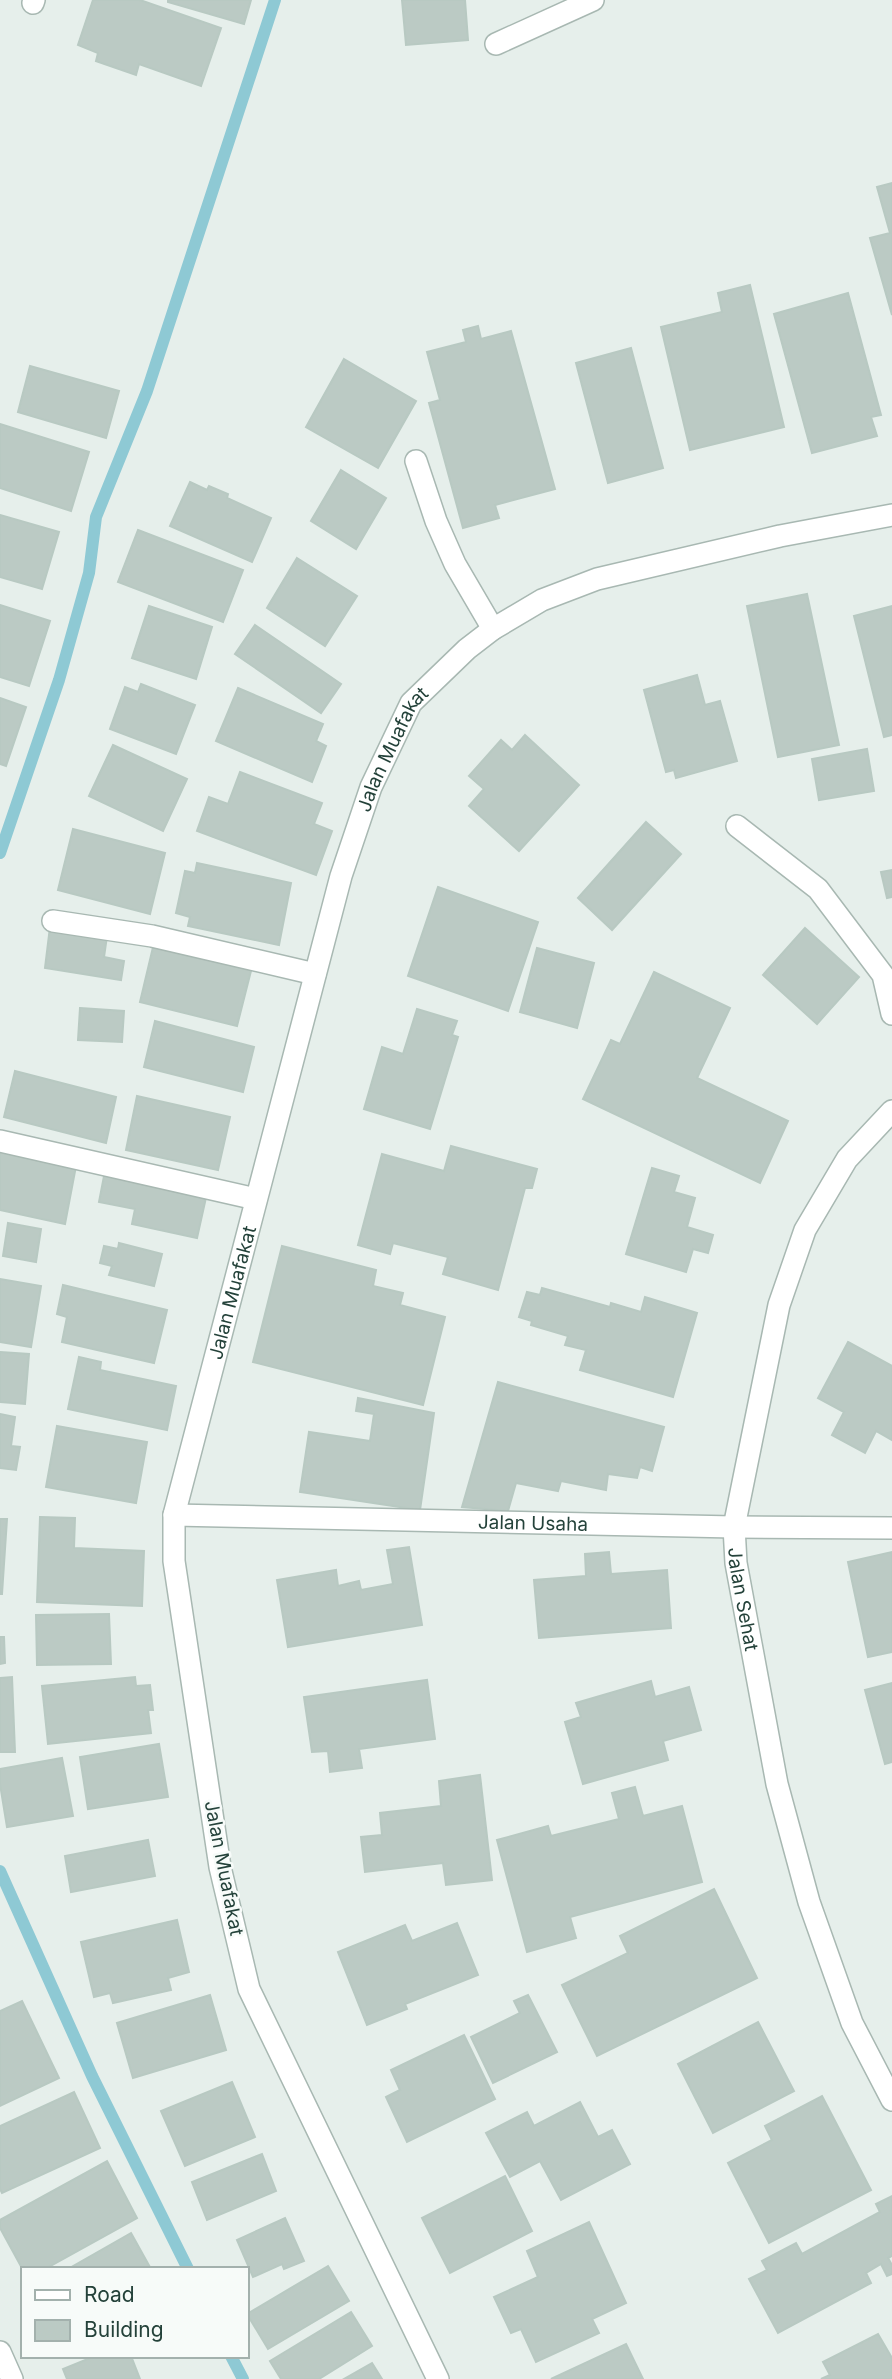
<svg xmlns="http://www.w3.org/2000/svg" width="892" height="2379" font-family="Inter,sans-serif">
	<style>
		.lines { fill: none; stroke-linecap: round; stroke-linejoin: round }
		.stream { stroke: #8ec9d4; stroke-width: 12 }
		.building { fill: #bbcac4; stroke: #b8c9c2; stroke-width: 2 }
		.lane-casing { stroke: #a8b8b2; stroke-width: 24 }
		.street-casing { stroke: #a8b8b2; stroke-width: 24 }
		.lane { stroke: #fff; stroke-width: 21 }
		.street { stroke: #fff; stroke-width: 21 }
		.labels { text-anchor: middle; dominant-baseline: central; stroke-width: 5; stroke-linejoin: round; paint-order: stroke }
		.street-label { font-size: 19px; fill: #24423a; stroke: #f7fbf9 }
	</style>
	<rect width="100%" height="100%" fill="#e6efeb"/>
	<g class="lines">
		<g class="stream">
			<path d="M0 853 59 680 89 573 96 517 147 391 275 0"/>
			<path d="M0 1871 92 2076 188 2269"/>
			<path d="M231 2356 243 2379"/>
		</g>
	</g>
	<g class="building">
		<path d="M93 0H140L221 28 201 86 139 64 136 75 96 61 98 53 78 45Z"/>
		<path d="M168 0H251L244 24 168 2Z"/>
		<path d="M402 0H465L468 40 406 45Z"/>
		<path d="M892 183V315L870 238 890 233 877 187Z"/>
		<path d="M750 285 784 427 690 450 661 327 722 312 718 293Z"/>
		<path d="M848 293 881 415 871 417 877 436 812 453 774 314Z"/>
		<path d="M478 326 481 339 511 331 555 489 495 505 499 518 463 528 429 403 440 400 427 352 466 342 463 330Z"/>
		<path d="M631 348 663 468 608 483 576 363Z"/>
		<path d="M344 359 416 401 378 468 306 427Z"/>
		<path d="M30 366 119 391 106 438 18 412Z"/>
		<path d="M0 424 89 452 71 511 0 488Z"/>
		<path d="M341 470 386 498 356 549 311 521Z"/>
		<path d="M190 482 207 490 209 486 228 494 227 498 271 518 252 562 170 526Z"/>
		<path d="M0 515 59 532 42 589 0 577Z"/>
		<path d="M138 530 243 570 223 622 118 582Z"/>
		<path d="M297 558 357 596 325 646 267 608Z"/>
		<path d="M807 594 839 745 778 757 747 606Z"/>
		<path d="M0 605 50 621 29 686 0 677Z"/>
		<path d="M149 606 212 627 196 679 132 658Z"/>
		<path d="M892 606V735L884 737 854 616Z"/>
		<path d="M255 625 341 684 321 713 235 654Z"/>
		<path d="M697 675 705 705 720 701 737 761 676 778 674 770 666 772 644 690Z"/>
		<path d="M141 684 195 705 176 754 110 729 125 687 138 692Z"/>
		<path d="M238 688 323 724 316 741 326 746 312 782 216 741Z"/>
		<path d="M0 698 26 707 6 766 0 764Z"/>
		<path d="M525 735 579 785 519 851 469 806 484 789 469 776 501 740 512 750Z"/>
		<path d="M113 745 187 779 163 831 89 796Z"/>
		<path d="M867 749 874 791 819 800 812 759Z"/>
		<path d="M240 772 322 803 314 824 332 831 316 875 197 831 209 797 228 804Z"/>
		<path d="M646 822 681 854 612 930 578 898Z"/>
		<path d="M73 829 165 853 150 914 58 890Z"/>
		<path d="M197 863 291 883 279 945 188 926 190 917 176 913 185 871 195 873Z"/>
		<path d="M892 870V897L887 898 881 872Z"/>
		<path d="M438 887 538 922 508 1011 408 976Z"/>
		<path d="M50 927 107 936 104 957 124 961 121 980 45 968Z"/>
		<path d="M805 928 859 977 817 1024 763 975Z"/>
		<path d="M154 943 252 967 237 1026 140 1002Z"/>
		<path d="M537 948 594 963 577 1028 520 1012Z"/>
		<path d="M654 972 730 1008 697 1078 788 1121 760 1183 583 1099 611 1040 620 1044Z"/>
		<path d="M80 1008 124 1011 122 1042 78 1040Z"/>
		<path d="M417 1009 457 1021 452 1035 458 1037 430 1129 364 1109 382 1047 403 1054Z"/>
		<path d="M155 1021 254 1047 243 1092 144 1067Z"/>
		<path d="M15 1071 116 1097 106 1143 4 1117Z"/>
		<path d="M137 1096 230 1117 218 1170 126 1150Z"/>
		<path d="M451 1146 537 1169 532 1188H525L498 1290 443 1274 448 1257 393 1243 390 1254 358 1245 382 1154 444 1171Z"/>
		<path d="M0 1150 76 1166 65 1224 0 1210Z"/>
		<path d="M652 1168 679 1176 674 1192 695 1198 687 1227 713 1235 708 1253 693 1249 686 1272 626 1254Z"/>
		<path d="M105 1171 207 1193 197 1238 132 1224 135 1209 99 1202Z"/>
		<path d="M8 1223 41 1229 36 1262 3 1256Z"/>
		<path d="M119 1243 162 1254 154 1286 109 1275 112 1266 100 1263 104 1246 118 1249Z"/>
		<path d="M282 1246 376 1270 373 1286 403 1293 400 1305 445 1317 423 1405 253 1362Z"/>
		<path d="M0 1279 41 1286 31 1347 0 1342Z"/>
		<path d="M63 1285 167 1310 154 1363 62 1342 67 1317 57 1314Z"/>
		<path d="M542 1288 610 1307 611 1303 641 1312 645 1297 697 1313 673 1397 580 1370 586 1350 565 1345 568 1336 531 1325 532 1321 519 1317 527 1292 540 1295Z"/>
		<path d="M848 1342 892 1366V1440L876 1431 865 1453 832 1435 844 1412 818 1398Z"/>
		<path d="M0 1352 29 1354 25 1404 0 1402Z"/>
		<path d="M79 1357 101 1362 100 1370 176 1386 167 1430 68 1409Z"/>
		<path d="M498 1382 664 1427 652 1471 640 1467 637 1478 608 1474 606 1490 561 1481 558 1491 516 1483 508 1511 462 1507Z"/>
		<path d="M358 1398 434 1413 420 1510 300 1492 309 1432 370 1441 374 1414 356 1411Z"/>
		<path d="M0 1414 15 1417 11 1446 20 1447 16 1470 0 1468Z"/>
		<path d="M57 1426 147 1442 136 1503 46 1487Z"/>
		<path d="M40 1517 75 1518 74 1548 144 1551 142 1606 37 1602Z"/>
		<path d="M0 1519H7L2 1594H0Z"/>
		<path d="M409 1547 422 1625 288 1647 277 1580 336 1570 338 1586 359 1581 361 1590 393 1584 387 1550Z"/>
		<path d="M609 1552 611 1574 667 1570 671 1628 539 1638 534 1580 586 1576 585 1554Z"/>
		<path d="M892 1552V1652L868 1657 848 1562Z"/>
		<path d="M109 1614 111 1664 37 1665 36 1615Z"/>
		<path d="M0 1637H4L5 1663 0 1664Z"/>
		<path d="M12 1677 15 1752H0V1678Z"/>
		<path d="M135 1677 136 1686 150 1685 153 1710H148L151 1733 48 1744 42 1686Z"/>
		<path d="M427 1680 435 1739 359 1749 362 1768 330 1772 328 1751 312 1752 304 1697Z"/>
		<path d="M651 1681 655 1697 689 1687 701 1730 663 1741 668 1760 583 1784 565 1722 581 1717 576 1703Z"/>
		<path d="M892 1683V1762L885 1764 865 1690Z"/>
		<path d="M159 1744 168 1797 88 1809 80 1757Z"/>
		<path d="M62 1758 73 1816 7 1827 0 1784V1769Z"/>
		<path d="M480 1775 492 1880 446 1885 443 1863 365 1872 361 1837 382 1835 380 1813 441 1806 439 1781Z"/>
		<path d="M635 1787 643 1816 682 1806 702 1882 570 1917 576 1938 527 1952 497 1840 548 1826 551 1836 619 1819 612 1793Z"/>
		<path d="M148 1840 155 1876 71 1892 65 1856Z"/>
		<path d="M714 1889 757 1978 597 2056 562 1985 628 1953 620 1936Z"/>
		<path d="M177 1920 189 1972 168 1978 171 1990 113 2003 110 1993 94 1997 81 1942Z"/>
		<path d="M457 1923 478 1975 405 2004 407 2009 367 2025 338 1952 405 1925 412 1941Z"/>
		<path d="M210 1995 226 2050 133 2078 117 2023Z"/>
		<path d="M528 1995 557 2052 493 2083 471 2037 520 2013 514 2001Z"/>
		<path d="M22 2001 59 2078 0 2106V2011Z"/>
		<path d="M758 2022 794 2091 713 2133 678 2064Z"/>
		<path d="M464 2035 495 2099 407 2142 386 2097 400 2090 391 2070Z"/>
		<path d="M232 2082 255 2137 185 2166 161 2111Z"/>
		<path d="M74 2092 100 2148 2 2193 0 2189V2126Z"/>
		<path d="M822 2096 871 2190 769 2243 728 2163 772 2140 765 2126Z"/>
		<path d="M580 2102 598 2137 612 2130 630 2164 561 2200 540 2161 510 2177 486 2133 527 2112 534 2126Z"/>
		<path d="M262 2154 276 2191 207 2220 192 2182Z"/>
		<path d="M107 2161 137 2218 45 2269H23V2270L0 2228V2220Z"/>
		<path d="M505 2176 532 2231 450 2273 422 2218Z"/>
		<path d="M892 2196V2256L888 2258 892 2265V2274L887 2276 881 2264 866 2273 871 2283 778 2333 749 2279 767 2270 762 2261 796 2243 802 2254 880 2212 876 2204Z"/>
		<path d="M285 2218 304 2261 284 2269 282 2264 253 2277 237 2240Z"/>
		<path d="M589 2222 626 2303 592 2319 599 2333 536 2362 521 2329 511 2333 494 2297 538 2277 527 2251Z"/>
		<path d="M131 2233 151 2269H68Z"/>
		<path d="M328 2266 349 2301 268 2349 247 2314Z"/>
		<path d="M351 2312 372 2346 319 2379H281L270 2361Z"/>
		<path d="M878 2334 892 2358V2379H821L830 2375 823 2362Z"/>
		<path d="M626 2344 643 2379H551Z"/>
		<path d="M95 2356H131L140 2379H67L63 2369Z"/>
		<path d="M372 2363 382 2379H344Z"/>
	</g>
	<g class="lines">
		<g class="lane-casing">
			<g id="lane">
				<path d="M416 461 436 521 455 564 493 629"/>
				<path d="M737 826 818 889 883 975 892 1014"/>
			</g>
		</g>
		<g class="street-casing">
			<g id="street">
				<path d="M33 3 34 0"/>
				<path d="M496 44 593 0"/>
				<path d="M53 921 152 936 315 974"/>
				<path id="s1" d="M892 1111 847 1159 805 1230 779 1305 734 1527 736 1563 777 1784 809 1902 852 2023 892 2100"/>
				<path d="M0 1141 256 1199"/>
				<path id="s2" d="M174 1515 734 1527 892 1528"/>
				<path d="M0 2352 12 2379"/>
				<path id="s3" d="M438 2379 249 1989 220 1867 174 1561V1515L341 876 371 787 411 703 467 649 493 629 542 600 597 579 780 536 892 515"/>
			</g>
		</g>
		<use href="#lane" class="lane"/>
		<use href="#street" class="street"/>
	</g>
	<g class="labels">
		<g class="street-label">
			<text stroke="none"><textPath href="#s3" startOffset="1712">Jalan Muafakat</textPath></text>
			<text stroke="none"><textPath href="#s3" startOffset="1144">Jalan Muafakat</textPath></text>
			<text stroke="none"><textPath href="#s2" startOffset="359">Jalan Usaha</textPath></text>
			<text stroke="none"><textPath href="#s1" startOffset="527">Jalan Sehat</textPath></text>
			<text transform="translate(224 1868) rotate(79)">Jalan Muafakat</text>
		</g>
	</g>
	<rect x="21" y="2267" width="228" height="91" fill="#f7fbf9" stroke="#a3b1ad" stroke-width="2"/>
	<rect x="35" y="2290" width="35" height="10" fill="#ffffff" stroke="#a3b1ad" stroke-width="2"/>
	<text x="84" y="2302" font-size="21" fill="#24423a">Road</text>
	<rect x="35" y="2320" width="35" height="21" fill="#bbcac4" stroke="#a3b1ad" stroke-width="2"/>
	<text x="84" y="2337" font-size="21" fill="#24423a">Building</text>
</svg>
